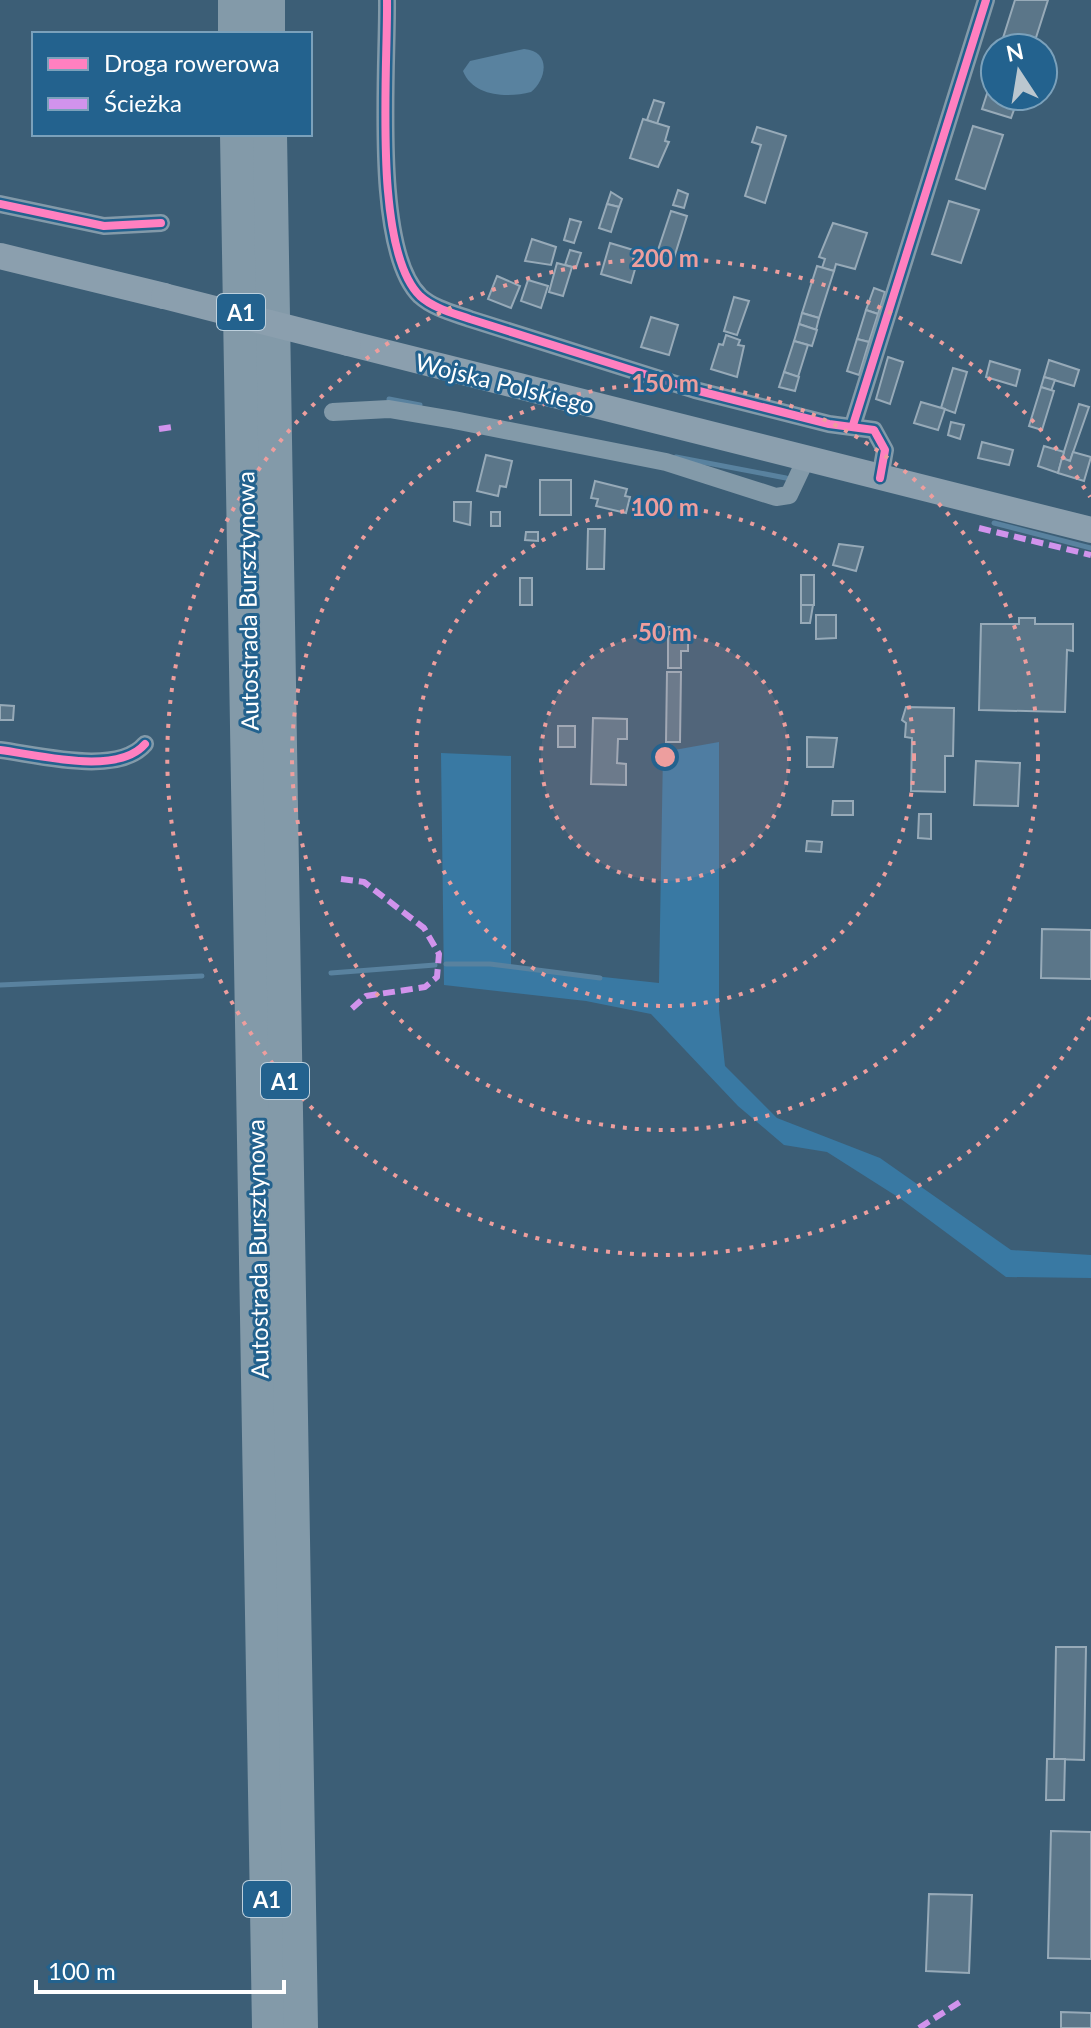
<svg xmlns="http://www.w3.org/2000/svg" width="1091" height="2028" font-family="Lato,sans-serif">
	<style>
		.green { fill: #3979a3 }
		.water { fill: #59829f }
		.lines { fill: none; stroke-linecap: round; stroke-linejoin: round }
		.stream { stroke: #59829f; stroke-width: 5 }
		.building { fill: #5b7689; stroke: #97aab8; stroke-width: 2 }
		.street { stroke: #839aa9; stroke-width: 18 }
		.secondary { stroke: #8b9fae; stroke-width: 26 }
		.highway { stroke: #839aa9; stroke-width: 34 }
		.secondary-bridge { stroke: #8b9fae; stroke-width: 26 }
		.quiet { stroke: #d193ec; stroke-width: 6; stroke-dasharray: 12 6; stroke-linecap: butt }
		.cycleway-casing { stroke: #23628e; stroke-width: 13 }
		.cycleway { stroke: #ff80c0; stroke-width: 8 }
		.ring { fill: none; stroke: #ed9e9e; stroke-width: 4; stroke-dasharray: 4 8 }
		.labels { text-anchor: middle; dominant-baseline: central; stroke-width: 6; stroke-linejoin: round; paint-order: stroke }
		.shield { fill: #23628e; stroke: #bdd0dd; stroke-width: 2 }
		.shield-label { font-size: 22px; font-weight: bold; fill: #fff }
		.street-label { font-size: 24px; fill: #fff; stroke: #23628e }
		.centre { fill: #ed9e9e; stroke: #23628e; stroke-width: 4 }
		.ring-label { font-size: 24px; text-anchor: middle; font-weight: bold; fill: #ed9e9e; stroke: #23628e; stroke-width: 6; stroke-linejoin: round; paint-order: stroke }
	</style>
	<rect width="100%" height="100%" fill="#3c5e76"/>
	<path class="green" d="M719 742V1010L725 1066 777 1118 880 1158 1011 1250 1091 1255V1278L1006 1277 901 1199 827 1152 784 1145 738 1106 651 1014 586 1001 444 985 441 753 511 756V967L659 983 663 752Z"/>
	<path class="water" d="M524 49C551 51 547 79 531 92 508 98 473 97 463 71L470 61Z"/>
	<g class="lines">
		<g class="stream">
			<path d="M389 399 420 405"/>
			<path d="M676 457 786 478"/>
			<path d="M994 523 1091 548"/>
			<path d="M446 964H490L600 978"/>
			<path d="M331 973 435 965"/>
			<path d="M0 985 202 976"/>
		</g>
	</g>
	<g class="building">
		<path d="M1015 0H1048L1033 47 1003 38Z"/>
		<path d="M995 69V96H1019L1011 118 982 109Z"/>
		<path d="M654 100 664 103 657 124 647 120Z"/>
		<path d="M643 119 669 127 665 141 669 142 658 167 630 158Z"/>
		<path d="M973 126 1003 135 985 189 956 179Z"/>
		<path d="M757 127 786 136 765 203 745 196 761 145 752 142Z"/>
		<path d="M678 190 688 194 684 208 673 205Z"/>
		<path d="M611 192 622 199 619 207 607 204Z"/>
		<path d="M949 201 979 210 961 263 932 254Z"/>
		<path d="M607 204 619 207 611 232 599 228Z"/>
		<path d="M671 211 687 216 674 258 657 253Z"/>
		<path d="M570 219 581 222 574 243 564 240Z"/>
		<path d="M833 223 867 233 855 269 836 264 834 271 822 268 825 259 819 257Z"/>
		<path d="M532 239 556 247 551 265 525 261Z"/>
		<path d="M610 243 640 252 631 283 601 274Z"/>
		<path d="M570 250 581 253 576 268 565 265Z"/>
		<path d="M557 263 572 267 563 296 549 292Z"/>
		<path d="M817 266 834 271 819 318 802 313Z"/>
		<path d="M497 276 520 286 511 308 488 299Z"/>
		<path d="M528 280 548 286 541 308 521 301Z"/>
		<path d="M874 288 885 292 878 314 866 310Z"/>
		<path d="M734 297 749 301 737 335 724 331Z"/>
		<path d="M866 310 878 314 869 342 857 339Z"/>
		<path d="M802 313 819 318 816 330 799 324Z"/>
		<path d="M651 317 678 325 669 355 641 347Z"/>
		<path d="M799 324 817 330 812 346 794 341Z"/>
		<path d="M726 335 740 340 738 345 744 346 737 377 711 369 719 344 723 345Z"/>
		<path d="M857 339 869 342 859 375 847 371Z"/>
		<path d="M794 341 808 345 798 377 784 372Z"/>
		<path d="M888 357 903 362 890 404 876 399Z"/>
		<path d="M1049 360 1079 370 1074 386 1044 377Z"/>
		<path d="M990 361 1020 370 1016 386 986 377Z"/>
		<path d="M953 368 967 372 955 413 941 408Z"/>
		<path d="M784 372 799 377 795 391 779 387Z"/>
		<path d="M1044 377 1055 380 1051 391 1041 387Z"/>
		<path d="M1041 387 1054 391 1042 430 1029 426Z"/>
		<path d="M921 402 945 409 938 430 914 423Z"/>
		<path d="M1079 404 1089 407 1070 461 1062 458Z"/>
		<path d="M951 422 964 425 960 439 948 435Z"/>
		<path d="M982 442 1013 450 1009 465 978 458Z"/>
		<path d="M1044 446 1064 452 1058 473 1038 466Z"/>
		<path d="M1073 452 1091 457 1084 481 1058 473 1062 458 1070 461Z"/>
		<path d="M486 455 512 461 506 487 500 486 498 496 477 491Z"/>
		<rect x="540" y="480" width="31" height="35"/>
		<path d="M595 481 627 489 625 496 630 497 626 513 596 506 598 499 591 498Z"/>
		<path d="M454 502H471L470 525 454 521Z"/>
		<rect x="491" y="512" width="9" height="14"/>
		<path d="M588 529H605L604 569H587Z"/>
		<path d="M526 532H538V541L525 540Z"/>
		<path d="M839 544 863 547 856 571 833 565Z"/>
		<rect x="801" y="575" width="13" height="30"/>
		<rect x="520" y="578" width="12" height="27"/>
		<path d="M801 605H813L810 623H801Z"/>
		<path d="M816 615H836V638L816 639Z"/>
		<path d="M1019 618H1035V624H1073V651L1067 650 1065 712 979 710 981 624H1019Z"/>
		<path d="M668 627H682V634H688V651H681V668H668Z"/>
		<path d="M667 672H681L680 742H666Z"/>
		<path d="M0 705 14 706 13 720H0Z"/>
		<path d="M906 707 954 708 953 756H945V792L911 791 912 738 905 737 906 723 902 720Z"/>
		<path d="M593 718 627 719V739H618L617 763 626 764V785L591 784Z"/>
		<rect x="558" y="726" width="17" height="21"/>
		<path d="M807 737 837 738 833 767H807Z"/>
		<path d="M976 761 1020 763 1018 806 974 805Z"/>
		<path d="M833 801H853V815H832Z"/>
		<path d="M919 814H931V839L918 838Z"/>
		<path d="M807 841 822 842 821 852 806 851Z"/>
		<path d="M1042 929 1091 930V979L1041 978Z"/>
		<path d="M1056 1647H1086L1084 1760 1054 1759Z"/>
		<path d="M1047 1759H1065L1064 1800H1046Z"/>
		<path d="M1051 1831 1091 1832V1959L1048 1958Z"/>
		<path d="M929 1894 972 1895 969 1973 926 1971Z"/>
		<path d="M1061 2012 1091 2013V2028H1061Z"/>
	</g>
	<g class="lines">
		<g class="street">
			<path d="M387 0C388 68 372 249 420 296 433 308 453 313 470 319L695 390 829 424 874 430 885 450 880 478"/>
			<path d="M0 204 104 226 161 223"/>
			<path d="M333 412 389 409 454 420 666 462 776 497 789 495 806 459"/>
			<path d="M853 425 986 0"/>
			<path d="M0 750C39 755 118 776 145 744"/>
		</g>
		<g class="secondary">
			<path d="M0 256 164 296"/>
			<path d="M348 343 1091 530"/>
		</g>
		<g class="highway">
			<path d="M235 0V34"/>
			<path d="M268 0V34"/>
			<path d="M237 134 269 2028"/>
			<path d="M270 134 301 2028"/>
		</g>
		<path class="secondary-bridge" d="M164 296 348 343"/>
		<g class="quiet">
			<path d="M159 429 173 427"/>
			<path d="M979 528 1091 555"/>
			<path d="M341 879 364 882 424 928 439 954 437 977 425 987 366 996 348 1012"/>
			<path d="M919 2028 960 2002"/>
		</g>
		<g class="cycleway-casing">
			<g id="cycleway">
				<path d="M387 0C388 68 372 249 420 296 433 308 453 313 470 319L695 390 829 424 874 430 885 450 880 478"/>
				<path d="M0 204 104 226 161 223"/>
				<path d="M853 425 986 0"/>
				<path d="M0 750C39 755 118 776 145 744"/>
			</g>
		</g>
		<use href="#cycleway" class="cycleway"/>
	</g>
	<circle cx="665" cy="757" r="124" fill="#ed9e9e" fill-opacity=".12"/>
	<g class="ring">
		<circle cx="665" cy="757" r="124"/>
		<circle cx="665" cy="757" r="249"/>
		<circle cx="665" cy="757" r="373"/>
		<path d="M1090 1017A498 498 0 1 1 1090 497"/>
	</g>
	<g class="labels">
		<g class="shield">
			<rect x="217" y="294" width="48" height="36" rx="6"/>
			<rect x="261" y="1063" width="48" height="36" rx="6"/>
			<rect x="243" y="1881" width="48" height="36" rx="6"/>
		</g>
		<g class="shield-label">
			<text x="241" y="312">A1</text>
			<text x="285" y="1081">A1</text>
			<text x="267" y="1899">A1</text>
		</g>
		<g class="street-label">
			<text transform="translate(505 383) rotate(14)">Wojska Polskiego</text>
			<text transform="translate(247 601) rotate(-91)">Autostrada Bursztynowa</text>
			<text transform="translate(257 1249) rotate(-91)">Autostrada Bursztynowa</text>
		</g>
	</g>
	<circle cx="665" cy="757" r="12" class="centre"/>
	<g class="ring-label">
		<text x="665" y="267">200 m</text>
		<text x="665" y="392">150 m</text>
		<text x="665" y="516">100 m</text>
		<text x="665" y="641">50 m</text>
	</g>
	<rect x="32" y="32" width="280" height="104" fill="#23628e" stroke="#7ba1bb" stroke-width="2"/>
	<rect x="48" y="58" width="40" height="12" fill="#ff80c0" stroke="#7ba1bb" stroke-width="2"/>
	<text x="104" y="72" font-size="24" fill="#ffffff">Droga rowerowa</text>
	<rect x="48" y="98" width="40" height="12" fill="#d193ec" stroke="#7ba1bb" stroke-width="2"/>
	<text x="104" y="112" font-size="24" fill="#ffffff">Ścieżka</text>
	<g transform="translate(1019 72) rotate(348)"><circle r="38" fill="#23628e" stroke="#7ba1bb" stroke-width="2"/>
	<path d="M0-6L14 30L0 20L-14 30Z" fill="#bbc7cf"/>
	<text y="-12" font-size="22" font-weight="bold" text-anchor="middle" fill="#ffffff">N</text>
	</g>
	<path d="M36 1980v12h248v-12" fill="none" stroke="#ffffff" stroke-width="4"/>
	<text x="48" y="1980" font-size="24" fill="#ffffff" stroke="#23628e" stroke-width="6" paint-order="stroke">100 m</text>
</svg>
